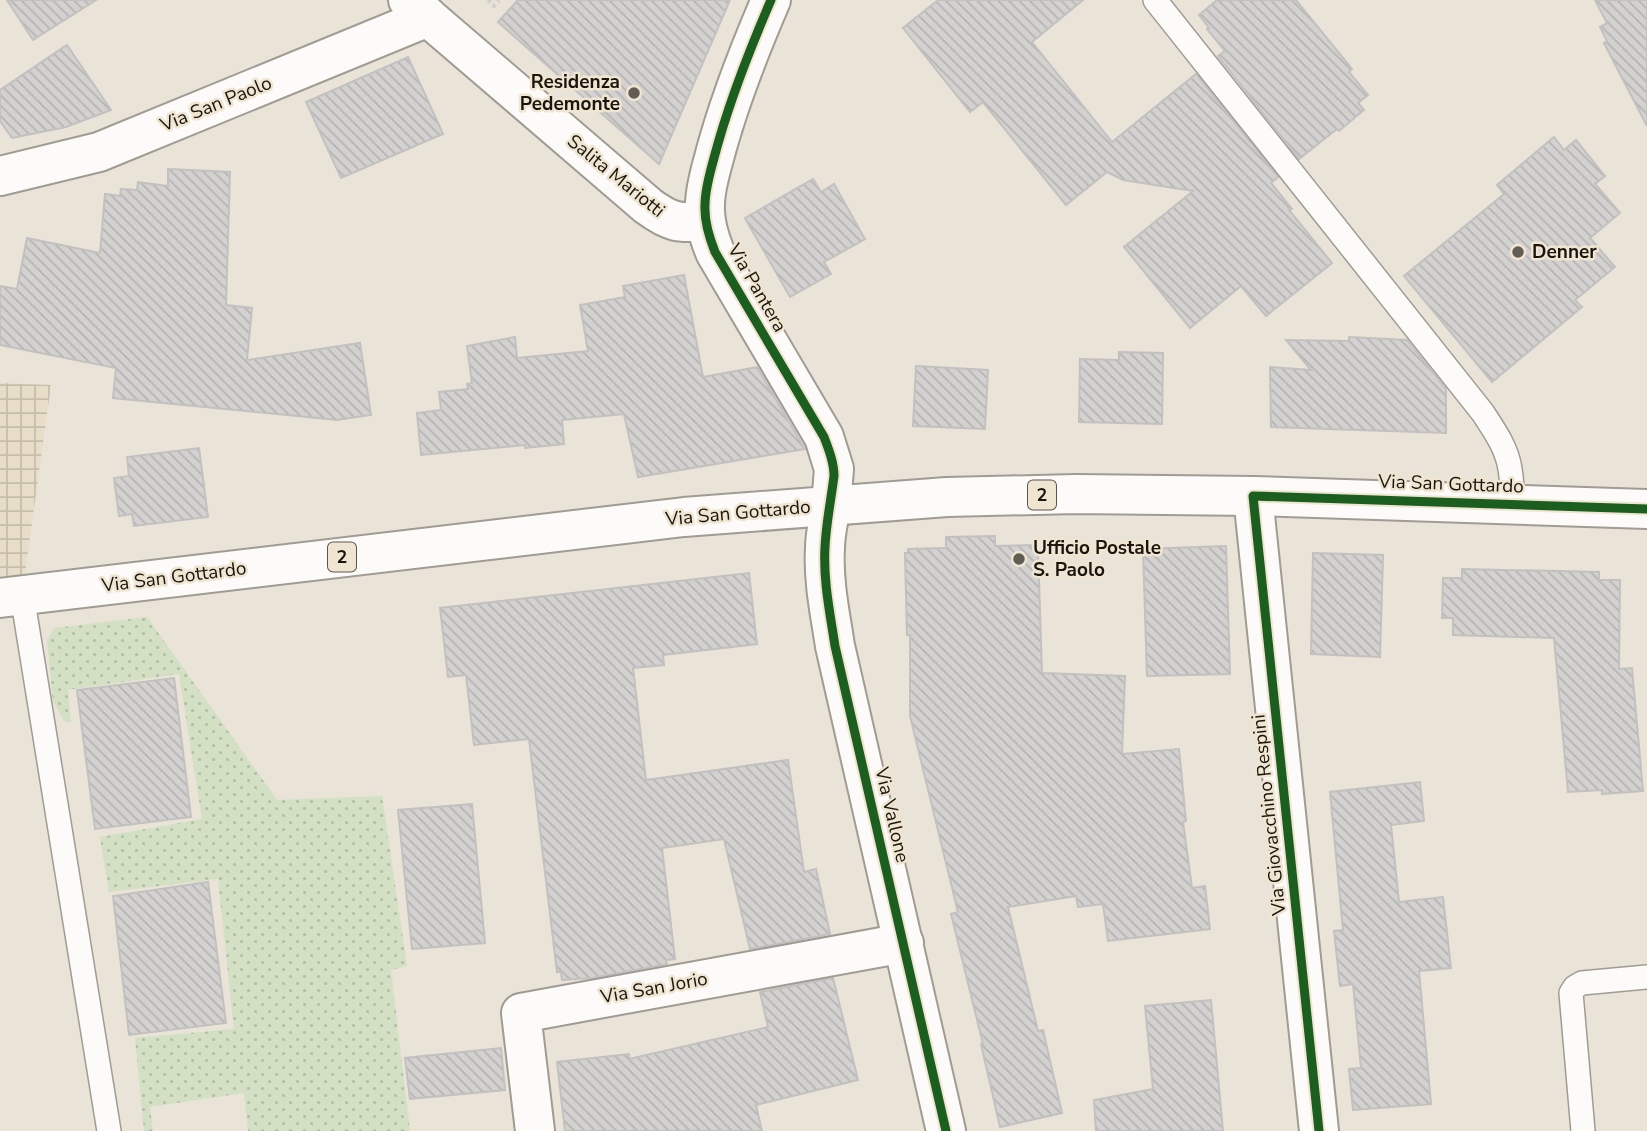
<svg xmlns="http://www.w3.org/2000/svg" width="1647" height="1131" font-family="'Nunito Sans',sans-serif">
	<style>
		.industrial { fill: url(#industrial-grid) }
		.park { fill: url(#park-dots) }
		.building { fill: url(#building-back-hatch); stroke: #c3c0c0; stroke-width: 2 }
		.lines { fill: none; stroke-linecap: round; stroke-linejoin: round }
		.lane-casing { stroke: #a09c93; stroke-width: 26 }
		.street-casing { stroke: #a09c93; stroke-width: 42 }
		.secondary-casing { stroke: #a09c93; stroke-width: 42 }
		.primary-casing { stroke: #a09c93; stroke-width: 42 }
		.path { stroke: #d2d0ce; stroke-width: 4.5; stroke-dasharray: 3.5 3.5; stroke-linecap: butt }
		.lane { stroke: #fcfbf9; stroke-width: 23 }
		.street { stroke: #fcfbf9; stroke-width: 38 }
		.secondary { stroke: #fcfbf9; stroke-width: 38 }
		.primary { stroke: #fcfbf9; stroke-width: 38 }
		.cycleway-casing { stroke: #f0e5d1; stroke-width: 13 }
		.cycleway { stroke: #1b5e20; stroke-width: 9 }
		.poi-dot { fill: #625e55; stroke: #f0e5d1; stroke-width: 2.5 }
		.labels { text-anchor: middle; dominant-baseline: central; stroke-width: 5; stroke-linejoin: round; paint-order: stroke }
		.shield { fill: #f0e5d1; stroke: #5a5449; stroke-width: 2 }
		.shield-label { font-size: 18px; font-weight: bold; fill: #1a160f }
		.poi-label { font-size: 19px; font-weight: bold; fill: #1a160f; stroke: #f0e5d1; text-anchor: start }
		.street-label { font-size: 19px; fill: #1a160f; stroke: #f0e5d1 }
	</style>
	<defs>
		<pattern id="industrial-grid" width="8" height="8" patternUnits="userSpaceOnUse" patternTransform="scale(1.75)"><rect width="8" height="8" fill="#e8ddc9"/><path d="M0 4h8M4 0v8" fill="none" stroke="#c6bdab"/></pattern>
		<pattern id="park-dots" width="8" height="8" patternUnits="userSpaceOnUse" patternTransform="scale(1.75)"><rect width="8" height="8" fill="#d3e0c4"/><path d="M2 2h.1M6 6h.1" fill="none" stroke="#b5bfa7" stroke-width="1.8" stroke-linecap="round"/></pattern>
		<pattern id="building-back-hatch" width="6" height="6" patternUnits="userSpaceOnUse" patternTransform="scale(1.75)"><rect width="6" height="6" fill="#d4d2d1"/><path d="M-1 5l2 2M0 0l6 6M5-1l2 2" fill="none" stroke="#b5b4b2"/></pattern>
	</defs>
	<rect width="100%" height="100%" fill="#e9e3d8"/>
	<path class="industrial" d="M0 383 51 385 22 595 0 598Z"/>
	<path class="park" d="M147 617 277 800 382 796 407 966 391 970 410 1131H248L244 1093 150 1107 153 1131H144L135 1038 234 1029 218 879 109 892 100 837 202 819 179 674 68 690 71 723 64 721 53 701 47 640 54 628Z"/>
	<g class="building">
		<path d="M7 0H96L33 40Z"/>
		<path d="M518 0H730L659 164 498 22Z"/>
		<path d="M938 0H1083L1032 42 1112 142 1196 74 1278 177 1271 183 1292 209 1289 210 1332 263 1266 316 1241 286 1190 328 1124 247 1193 191 1123 180 1107 172 1066 205 983 102 970 112 903 28Z"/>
		<path d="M1217 0H1296L1352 69 1349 72 1368 95 1358 103 1364 110 1339 131 1337 129 1299 159 1218 56 1225 51 1207 29 1209 28 1199 15Z"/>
		<path d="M1595 0H1647V126L1604 43 1607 41 1600 27 1607 23Z"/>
		<path d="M67 45 111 110 66 127 12 138 0 121V90Z"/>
		<path d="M408 57 443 134 341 178 306 102Z"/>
		<path d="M1554 137 1564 150 1576 140 1605 176 1595 184 1620 213 1590 238 1615 267 1575 300 1582 307 1492 382 1404 276 1504 194 1497 185Z"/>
		<path d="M168 169 230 172 226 305 252 308 247 360 360 343 371 415 337 420 113 398 116 368 0 345V286L17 289 27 238 100 253 105 194 120 196 121 189 137 190 138 182 168 186Z"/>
		<path d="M813 179 821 192 834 184 865 239 824 262 831 274 790 297 745 218Z"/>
		<path d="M684 275 703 377 757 367 805 449 638 477 624 414 562 420 564 444 525 448V445L421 455 417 413 441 410 439 392 468 389 467 384 472 383 467 346 515 337 517 358 588 351 580 305 625 297 623 286Z"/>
		<path d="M1349 337 1407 340 1446 389V433L1271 427 1270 367 1311 370 1286 340 1349 341Z"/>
		<path d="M1119 352 1163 353 1162 424 1079 422 1080 359 1119 360Z"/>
		<path d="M916 366 988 370 985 429 913 426Z"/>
		<path d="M199 448 208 517 134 526 132 514 119 516 114 478 129 476 127 457Z"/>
		<path d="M995 536V546L1033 545V550H1038L1042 673 1125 676 1122 754 1179 749 1186 821 1183 822 1192 888 1205 886 1210 929 1108 941 1103 904 1078 907 1076 896 1008 907 1038 1031 1043 1030 1062 1113 1000 1127 981 1044H983L951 914 958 912 910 716V635H907L905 553H908V549L946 548V537Z"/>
		<path d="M1226 546 1230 674 1147 676 1143 549Z"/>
		<path d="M1313 553 1383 555 1380 657 1311 654Z"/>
		<path d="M1462 569 1599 572V580H1620L1619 669 1632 668 1643 791 1602 794V790L1568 792 1554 638 1453 635V618H1442L1443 578H1462Z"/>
		<path d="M749 573 757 644 663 655 664 665 633 668 646 780 788 760 804 872 816 869 830 934 750 949 724 839 662 848 675 959 666 960 667 964 593 978 562 980 561 972H557L529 739 474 745 466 675 448 677 440 608Z"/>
		<path d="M174 678 191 817 95 829 77 690Z"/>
		<path d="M1420 782 1424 821 1391 825 1399 902 1443 897 1451 968 1419 971 1431 1104 1353 1110 1349 1069 1361 1068 1353 984 1340 986 1334 931 1343 930 1330 792Z"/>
		<path d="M472 804 485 943 412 949 398 810Z"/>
		<path d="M208 882 226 1023 129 1035 113 896Z"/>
		<path d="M833 978 858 1080 756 1105 762 1131H565L557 1062 629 1054V1059L768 1027 760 992Z"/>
		<path d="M1211 1000 1223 1131H1096L1094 1100 1153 1089 1145 1006Z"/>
		<path d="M501 1048 505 1090 410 1099 405 1058Z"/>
	</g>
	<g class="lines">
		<g class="lane-casing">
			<g id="lane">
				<path d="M1155 0 1483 413C1494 430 1507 448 1510 469 1512 480 1512 492 1513 504"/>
				<path d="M22 595 109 1131"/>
				<path d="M1583 1131 1571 993 1575 987 1582 983 1647 977"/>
			</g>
		</g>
		<g class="street-casing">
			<g id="street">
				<path d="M408 0 648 206C670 222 678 224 705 221"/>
				<path d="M771 0C749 51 728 104 714 158 710 173 705 189 705 205 704 222 709 237 715 252L824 437 834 469 831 505"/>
				<path d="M0 176 99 152 416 22 427 16"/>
				<path d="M1253 496 1319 1131"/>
				<path d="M535 1131 521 1013 904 943"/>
			</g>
		</g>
		<g class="secondary-casing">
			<path id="secondary" d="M831 505C829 519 825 533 825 548 823 581 830 613 835 646L946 1131"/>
		</g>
		<g class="primary-casing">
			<path id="primary" d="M0 598 684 517 947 497 1076 494 1253 496 1647 509"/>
		</g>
		<path class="path" d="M488 0 494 6 499 0"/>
		<use href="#lane" class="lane"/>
		<use href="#street" class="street"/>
		<use href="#secondary" class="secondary"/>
		<use href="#primary" class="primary"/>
		<g class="cycleway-casing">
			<g id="cycleway">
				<path d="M771 0C749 51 728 104 714 158 710 173 705 189 705 205 704 222 709 237 715 252L824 437C829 450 834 463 834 476 831 500 826 524 825 547 823 580 830 613 835 646L946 1131"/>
				<path d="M1319 1131 1253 496 1647 509"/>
			</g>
		</g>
		<use href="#cycleway" class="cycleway"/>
	</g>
	<g class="poi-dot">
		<circle cx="634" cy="93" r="7"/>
		<circle cx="1518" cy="252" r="7"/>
		<circle cx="1019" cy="559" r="7"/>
	</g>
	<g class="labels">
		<g class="shield">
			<rect x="1028" y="480.5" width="28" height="29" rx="5"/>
			<rect x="328" y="542.5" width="28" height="29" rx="5"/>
		</g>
		<g class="shield-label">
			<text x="1042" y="495">2</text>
			<text x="342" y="557">2</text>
		</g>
		<g class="poi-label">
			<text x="620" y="82" text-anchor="end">Residenza<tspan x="620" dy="22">Pedemonte</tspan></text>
			<text x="1532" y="252">Denner</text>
			<text x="1033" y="548">Ufficio Postale<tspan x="1033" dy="22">S. Paolo</tspan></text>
		</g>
		<g class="street-label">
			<text transform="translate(216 104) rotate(-22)">Via San Paolo</text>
			<text transform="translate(616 176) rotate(39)">Salita Mariotti</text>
			<text transform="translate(757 288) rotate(60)">Via Pantera</text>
			<text transform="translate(1451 484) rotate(2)">Via San Gottardo</text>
			<text transform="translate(738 513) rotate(-5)">Via San Gottardo</text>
			<text transform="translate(174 577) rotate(-7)">Via San Gottardo</text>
			<text transform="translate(892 815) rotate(77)">Via Vallone</text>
			<text transform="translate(1269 815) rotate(-96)">Via Giovacchino Respini</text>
			<text transform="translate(654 988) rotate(-10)">Via San Jorio</text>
		</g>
	</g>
</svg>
